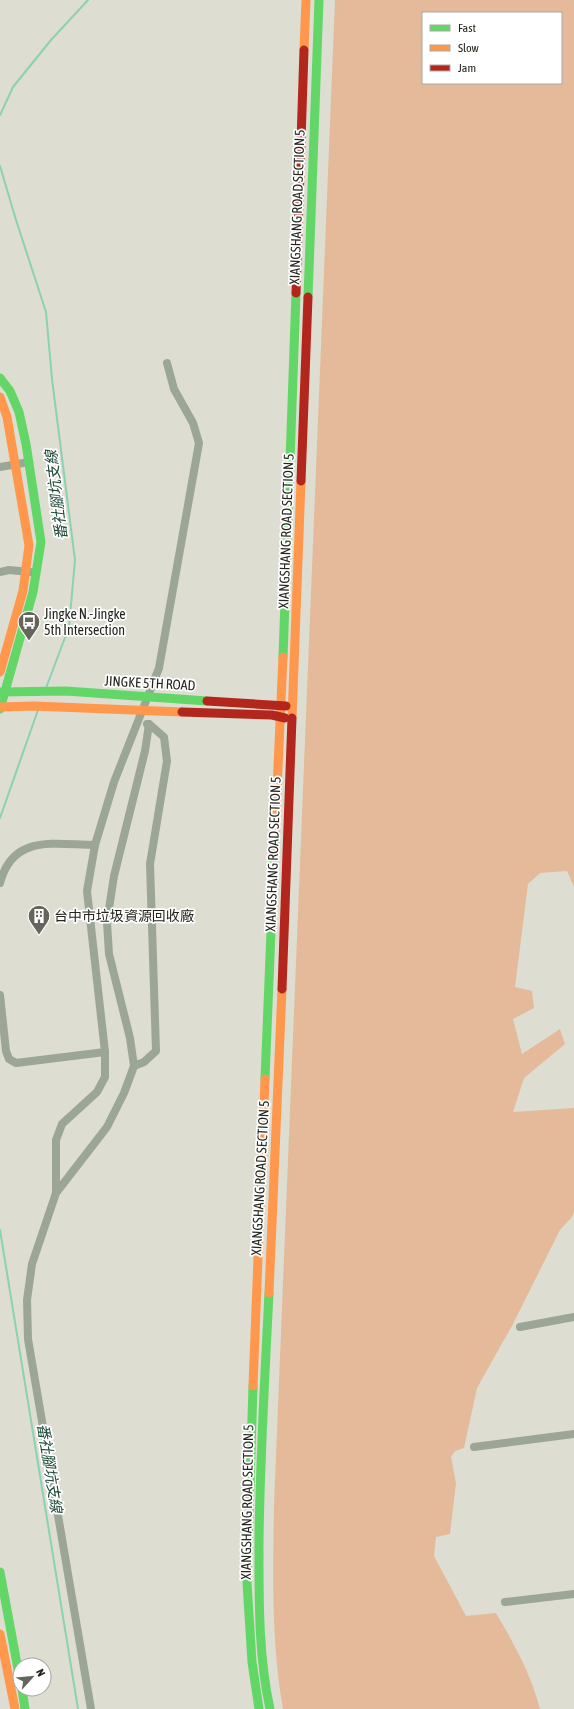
<svg xmlns="http://www.w3.org/2000/svg" width="574" height="1709" font-family="'Asap Condensed','Noto Sans TC',sans-serif">
	<style>
		.forest { fill: #e5ba9a; fill-rule: evenodd }
		.lines { fill: none; stroke-linecap: round; stroke-linejoin: round }
		.stream { stroke: #8ad2b2; stroke-width: 2 }
		.street { stroke: #9ca696; stroke-width: 8 }
		.fast { stroke: #63d668; stroke-width: 9 }
		.slow { stroke: #ff974d; stroke-width: 9 }
		.jam { stroke: #b3261e; stroke-width: 9 }
		.labels { text-anchor: middle; dominant-baseline: central; stroke-width: 3.5; stroke-linejoin: round; paint-order: stroke }
		.street-label { font-size: 14px; fill: #25251d; stroke: #fff }
		.poi-label { font-size: 14px; fill: #25251d; stroke: #fff; text-anchor: start }
		.water-label { font-size: 15px; font-style: italic; fill: #1e4a39; stroke: #fff }
	</style>
	<rect width="100%" height="100%" fill="#ddddd1"/>
	<path class="forest" d="M335 0H574V887L567 871 540 873 528 884 515 987 532 991 534 1008 513 1019 522 1054 560 1029 565 1044 524 1078 513 1112 574 1108V1212L572 1217 560 1230 513 1324 477 1388 464 1448 455 1451 451 1457 456 1483 450 1534 436 1537 434 1556 466 1616 496 1613C514 1644 531 1674 540 1709H283C271 1641 273 1573 274 1505ZM423 13H561V83H423Z"/>
	<g class="lines">
		<g class="stream">
			<path d="M0 115 13 87 51 40 88 0"/>
			<path d="M0 166 16 220 46 312 52 379 75 560 69 627 46 688"/>
			<path d="M0 818 38 710"/>
			<path d="M0 1230 78 1709"/>
		</g>
		<g class="street">
			<path d="M0 467 29 462"/>
			<path d="M0 572 9 570 30 572"/>
			<path d="M0 883C13 833 56 845 95 845L114 782 159 668 199 443 193 423 174 389 167 363"/>
			<path d="M0 995 6 1051 9 1059 16 1063 105 1052"/>
			<path d="M134 1066 144 1062 156 1051 150 864 167 761 164 737 149 724H147"/>
			<path d="M56 1193 107 1127 124 1093 134 1066 130 1038 109 954 107 922 114 876 145 751 149 724"/>
			<path d="M520 1327 574 1317"/>
			<path d="M474 1447 574 1434"/>
			<path d="M505 1602 574 1594"/>
			<path d="M91 1709 28 1339 27 1300 32 1264 56 1193V1140L62 1124 97 1092 105 1077V1052L87 891 95 845"/>
		</g>
		<g class="fast">
			<path d="M308 297 319 0"/>
			<path d="M0 378 10 391 19 412 26 444 41 542 33 592 0 709"/>
			<path d="M283 657 296 293"/>
			<path d="M0 692 66 691 207 701"/>
			<path d="M265 1079 275 833"/>
			<path d="M269 1293C265 1375 260 1458 259 1540 259 1596 258 1654 270 1709"/>
			<path d="M253 1386 247 1583 252 1662 259 1709"/>
			<path d="M0 1572 20 1680"/>
			<path d="M22 1689 25 1709"/>
		</g>
		<g class="slow">
			<path d="M304 50 306 0"/>
			<path d="M0 397 7 417 29 545 23 591 0 672"/>
			<path d="M0 707 34 706 182 712"/>
			<path d="M292 718 301 481"/>
			<path d="M275 833 283 657"/>
			<path d="M269 1293 282 989"/>
			<path d="M253 1386 265 1079"/>
			<path d="M0 1634 15 1709"/>
		</g>
		<g class="jam">
			<path d="M296 293 304 50"/>
			<path d="M301 481 308 297"/>
			<path d="M207 701 286 706"/>
			<path d="M182 712 272 715 285 718"/>
			<path d="M282 989 292 718"/>
		</g>
	</g>
	<defs>
		<g id="bus-pin" transform="scale(1.15)"><path d="M0 17L-7.5 6A9.5 9.5 0 1 1 7.5 6Z" fill="#65655c" stroke="#fff"/><path d="M-5-6H5V4H4V6H2V4H-2V6H-4V4H-5ZM-3.5-4V0h7V-4ZM-3.5 1.2v1.5H-2V1.2ZM2 1.2v1.5H3.5V1.2Z" fill="#fff"/></g>
		<g id="building-pin" transform="scale(1.15)"><path d="M0 17L-7.5 6A9.5 9.5 0 1 1 7.5 6Z" fill="#65655c" stroke="#fff"/><path d="M-4-6H4V6H1V3H-1V6H-4ZM-2.5-4.3h1.7v1.8h-1.7ZM.8-4.3h1.7v1.8H.8ZM-2.5-1h1.7V.8h-1.7ZM.8-1h1.7V.8H.8Z" fill="#fff"/></g>
	</defs>
	<g fill-rule="evenodd">
		<use href="#bus-pin" x="29" y="622"/>
		<use href="#building-pin" x="39" y="916"/>
	</g>
	<g class="labels">
		<g class="street-label">
			<text transform="translate(297 207) rotate(-88)">XIANGSHANG ROAD SECTION 5</text>
			<text transform="translate(286 531) rotate(-88)">XIANGSHANG ROAD SECTION 5</text>
			<text transform="translate(150 683) rotate(3)">JINGKE 5TH ROAD</text>
			<text transform="translate(273 854) rotate(-88)">XIANGSHANG ROAD SECTION 5</text>
			<text transform="translate(260 1178) rotate(-87)">XIANGSHANG ROAD SECTION 5</text>
			<text transform="translate(247 1502) rotate(-89)">XIANGSHANG ROAD SECTION 5</text>
		</g>
		<g class="poi-label">
			<text x="44" y="614">Jingke N.-Jingke<tspan x="44" dy="16">5th Intersection</tspan></text>
			<text x="54" y="916">台中市垃圾資源回收廠</text>
		</g>
		<g class="water-label">
			<text transform="translate(56 495) rotate(-97)">番社腳坑支線</text>
			<text transform="translate(50 1468) rotate(81)">番社腳坑支線</text>
		</g>
	</g>
	<rect x="422" y="12" width="140" height="72" fill="#ffffff" stroke="#a8a8a5"/>
	<rect x="430" y="25" width="20" height="6" fill="#63d668" stroke="#a8a8a5"/>
	<text x="458" y="32" font-size="12" fill="#25251d">Fast</text>
	<rect x="430" y="45" width="20" height="6" fill="#ff974d" stroke="#a8a8a5"/>
	<text x="458" y="52" font-size="12" fill="#25251d">Slow</text>
	<rect x="430" y="65" width="20" height="6" fill="#b3261e" stroke="#a8a8a5"/>
	<text x="458" y="72" font-size="12" fill="#25251d">Jam</text>
	<g transform="translate(32 1677) rotate(63)"><circle r="19" fill="#ffffff" stroke="#a8a8a5"/>
	<path d="M0-3L7 15L0 10L-7 15Z" fill="#65655c"/>
	<text y="-6" font-size="11" font-weight="bold" text-anchor="middle" fill="#25251d">N</text>
	</g>
</svg>
